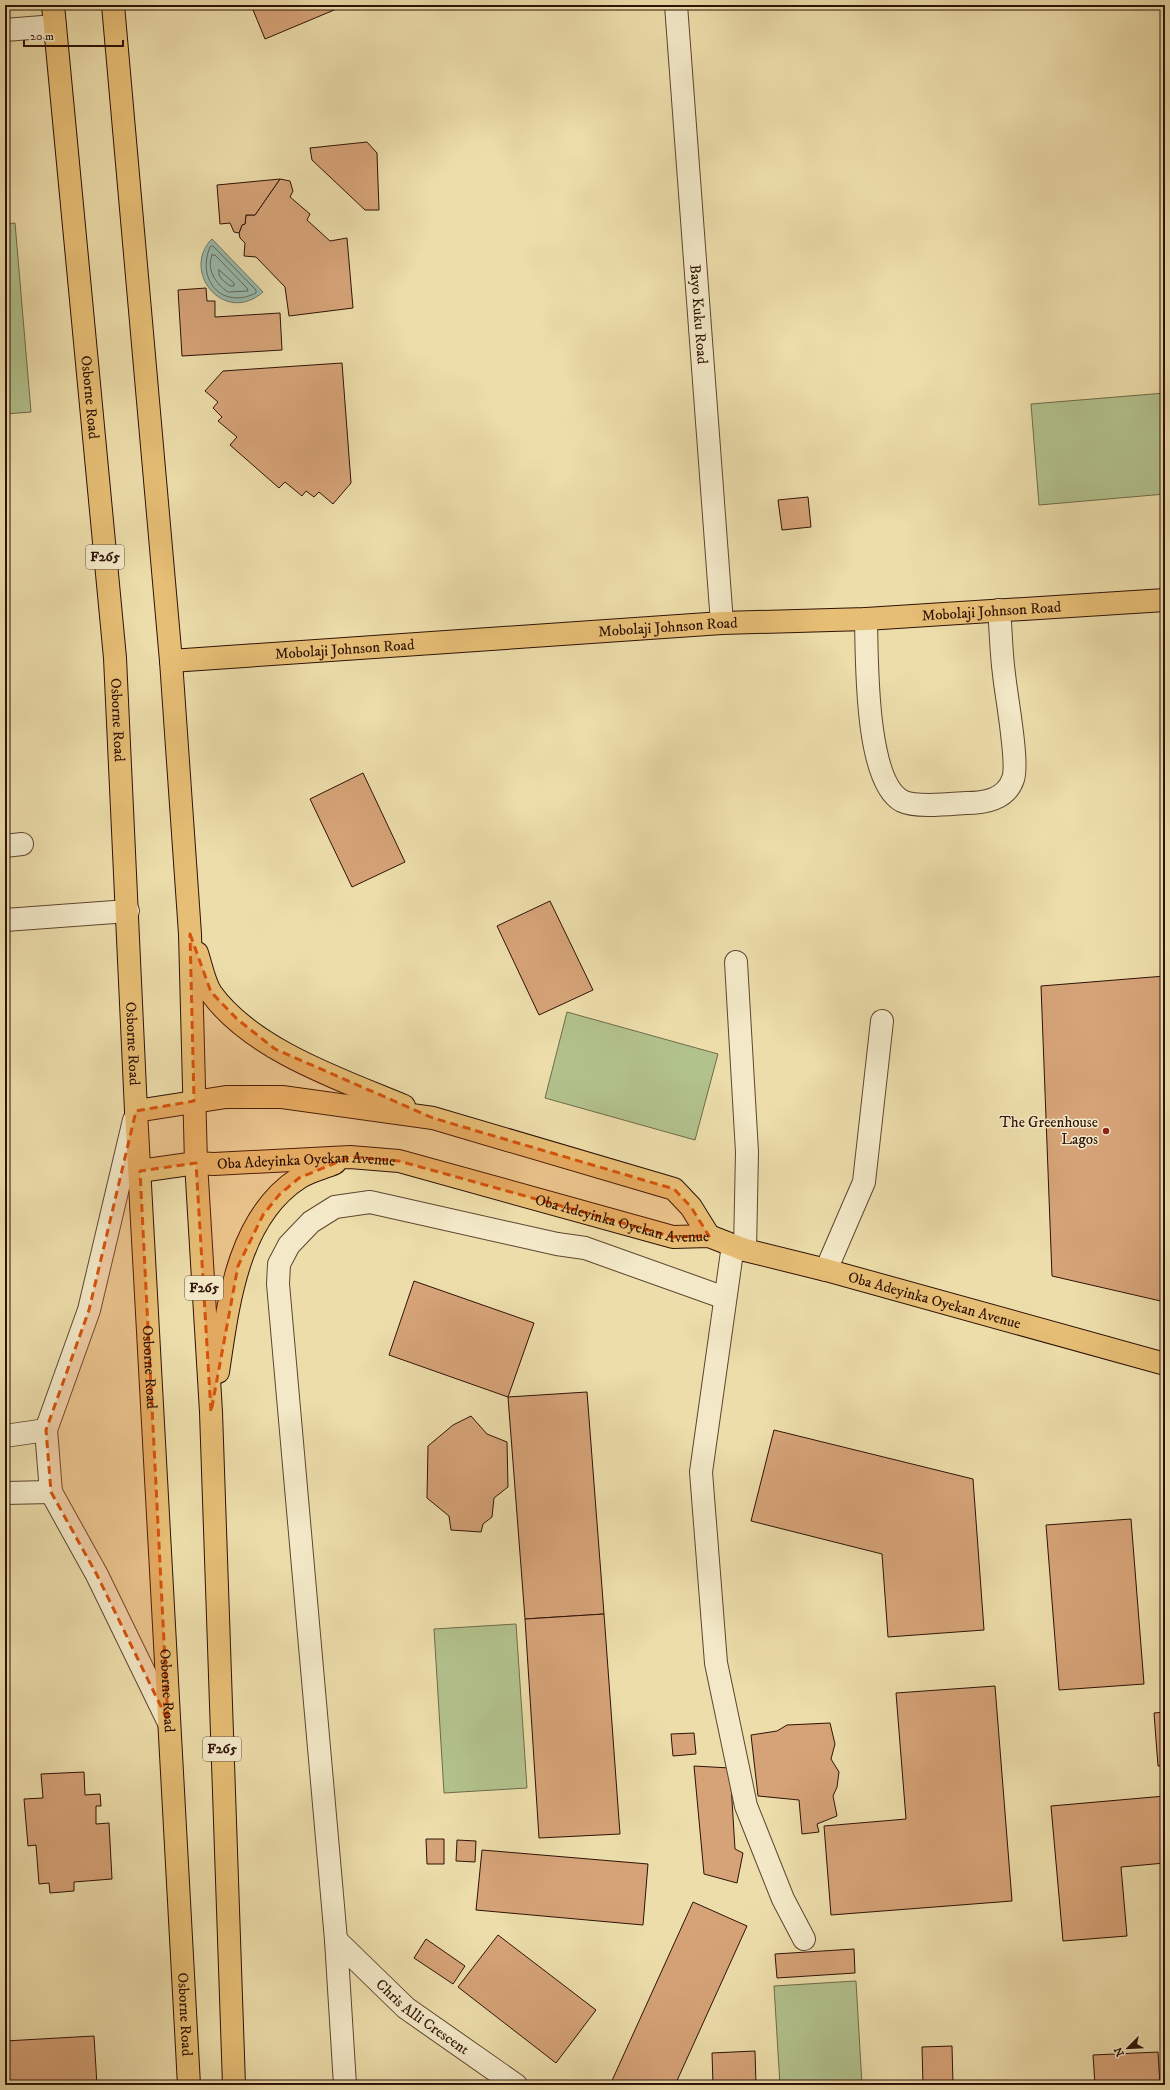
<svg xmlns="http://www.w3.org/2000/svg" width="1170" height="2090" font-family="'IM FELL DW Pica',serif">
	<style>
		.green { fill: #b2c28d; stroke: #706a4a }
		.water { fill: #99bbad; stroke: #6e776a }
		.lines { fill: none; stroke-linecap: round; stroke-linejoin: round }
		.shore { stroke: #64665a; stroke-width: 1 }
		.building { fill: #d6a378; stroke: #2e1206 }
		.minor-casing { stroke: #5e452f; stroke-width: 24 }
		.major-casing { stroke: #2e1206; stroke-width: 24 }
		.minor { stroke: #f3e9c8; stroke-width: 22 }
		.major { stroke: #e6be75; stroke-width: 22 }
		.marked { fill: #d5520b; fill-opacity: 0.2; stroke: #d5520b; stroke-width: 3; stroke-dasharray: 8 5; stroke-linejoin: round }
		.poi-dot { fill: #8f2418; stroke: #f3e9c8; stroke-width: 1.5 }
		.labels { text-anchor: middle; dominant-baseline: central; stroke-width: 3; stroke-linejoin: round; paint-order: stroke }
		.shield { fill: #f3e9c8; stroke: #695240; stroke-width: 1 }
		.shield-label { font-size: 14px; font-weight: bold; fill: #2e1206 }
		.street-label { font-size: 15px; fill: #2e1206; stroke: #f3e9c8 }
		.poi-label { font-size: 15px; fill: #2e1206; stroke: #f3e9c8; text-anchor: end }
	</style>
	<rect width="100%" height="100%" fill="#ecddaa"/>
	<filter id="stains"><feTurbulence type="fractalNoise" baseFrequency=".005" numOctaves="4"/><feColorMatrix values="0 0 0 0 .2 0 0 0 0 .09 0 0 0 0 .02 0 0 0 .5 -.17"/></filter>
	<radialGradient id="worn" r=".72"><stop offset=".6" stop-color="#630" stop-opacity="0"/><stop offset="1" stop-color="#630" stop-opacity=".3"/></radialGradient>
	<g class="green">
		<path d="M15 223 31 412 5 414V224Z"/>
		<path d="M1165 393V494L1039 505 1031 404Z"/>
		<path d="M567 1012 718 1054 695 1140 545 1098Z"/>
		<path d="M516 1624 527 1788 444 1793 434 1629Z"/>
		<path d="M856 1981 862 2085H780L774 1986Z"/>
	</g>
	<path class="water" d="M212 239 263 292C224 326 180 271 212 239Z"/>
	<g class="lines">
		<g class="shore">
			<path d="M213 246 256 290V293C222 310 196 280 210 247Z"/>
			<path d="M212 255H215L247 288 248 291 228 292C216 284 206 270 212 255Z"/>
			<path d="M219 270 234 283V286H230C225 282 217 277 219 270Z"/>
		</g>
	</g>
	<g class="building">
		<path d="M251 5H346L265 39Z"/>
		<path d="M367 142 377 153 379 210H365L312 160 310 148Z"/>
		<path d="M280 179 290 181 293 191 290 197 310 214 307 220 330 241 347 238 353 308 289 316 285 287 256 257 244 256 245 243 240 238 239 233 242 225 245 224 246 215H255Z"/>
		<path d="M280 179 255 215H246L245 224 242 225 239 233 234 232 230 223 220 224 217 185Z"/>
		<path d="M206 288 207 301H215V317L280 313 282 350 182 356 178 290Z"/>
		<path d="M342 363 351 483 333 504 319 492 314 497 306 491 302 496 285 482 279 488 230 445 237 437 218 421 222 417 213 408 218 402 205 391 223 371Z"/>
		<path d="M808 497 811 527 782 530 778 500Z"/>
		<path d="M363 773 405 862 352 887 310 799Z"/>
		<path d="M550 901 593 990 539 1015 497 926Z"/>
		<path d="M1165 976V1302L1052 1276 1041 986Z"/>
		<path d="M414 1281 534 1323 508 1397 389 1355Z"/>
		<path d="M587 1392 604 1614 525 1619 508 1397Z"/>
		<path d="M471 1416 487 1434 507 1442 508 1487 494 1498 492 1517 483 1524 481 1532 451 1530 449 1516 427 1498 428 1446 453 1425Z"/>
		<path d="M774 1430 973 1479 984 1630 888 1637 882 1554 751 1521Z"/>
		<path d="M1131 1519 1144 1684 1059 1690 1046 1525Z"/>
		<path d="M604 1614 620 1834 539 1838 525 1619Z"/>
		<path d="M995 1686 1012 1901 831 1915 824 1826 906 1819 896 1693Z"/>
		<path d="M1165 1712V1766H1158L1154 1713Z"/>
		<path d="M830 1723 835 1744 831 1759 839 1772 837 1787 833 1796 837 1816 817 1824 819 1832 802 1834 799 1800 758 1796 751 1735 777 1731 787 1725Z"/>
		<path d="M694 1733 696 1754 673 1756 671 1734Z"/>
		<path d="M694 1766 730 1768 735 1849 743 1853 737 1883 704 1874Z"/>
		<path d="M84 1772 85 1795 100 1794 101 1806H96V1824L109 1823 112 1879 74 1882V1891L50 1893 49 1883 39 1884 36 1845 28 1846 24 1799 43 1798 41 1774Z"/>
		<path d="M1165 1796V1863L1121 1867 1127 1936 1063 1941 1051 1806Z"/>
		<path d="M426 1839H444V1864H427Z"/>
		<path d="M457 1840 476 1841 475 1862 456 1861Z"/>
		<path d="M482 1850 648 1864 643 1925 476 1910Z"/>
		<path d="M693 1902 747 1926 675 2085H610Z"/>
		<path d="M498 1935 596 2010 556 2063 458 1987Z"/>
		<path d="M426 1939 465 1966 453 1984 414 1958Z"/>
		<path d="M854 1949 855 1973 777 1978 775 1954Z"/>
		<path d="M94 2036 97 2085H5V2041Z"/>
		<path d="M952 2046 953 2085H923L922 2047Z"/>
		<path d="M755 2051 756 2085H713L712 2053Z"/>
		<path d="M1158 2052 1160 2085H1095L1093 2055Z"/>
	</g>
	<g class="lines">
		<g class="minor-casing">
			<g id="minor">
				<path id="s1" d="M676 5 722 623"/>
				<path d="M5 30 55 26"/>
				<path d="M866 619C867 659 865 781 902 801 916 808 950 804 966 803 984 803 1006 800 1013 779 1019 763 1006 695 1004 674 1001 653 1001 631 999 610"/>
				<path d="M5 846 22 844"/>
				<path d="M5 920 128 911"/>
				<path d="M736 962 747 1152 745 1250"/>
				<path d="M134 1120 89 1310 46 1430 51 1492 97 1575 168 1721"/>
				<path d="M733 1245 701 1472 716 1663 746 1806 783 1899 804 1939"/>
				<path d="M826 1270 864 1182 882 1021"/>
				<path d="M5 1436 46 1430"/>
				<path d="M5 1493 51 1492"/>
				<path id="s2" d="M336 1940 406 2008 516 2085"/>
				<path d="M345 2085 336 1940 278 1284 279 1264 289 1245 311 1222 335 1207 370 1202 557 1244 585 1248 725 1298"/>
			</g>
		</g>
		<g class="major-casing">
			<g id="major">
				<path id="s3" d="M53 5 115 658 136 1111 189 2085"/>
				<path d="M113 5 171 661 190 934 196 1163 211 1412 234 2085"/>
				<path id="s4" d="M171 661 722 623 866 619 1165 600"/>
				<path d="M197 953C201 965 204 982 211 993 252 1050 342 1080 404 1106"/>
				<path d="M136 1111 226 1097H282L433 1118 674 1189 691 1207 709 1236"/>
				<path id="s5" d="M140 1171 196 1163 214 1164 350 1157 399 1161 673 1237 709 1236 745 1250 826 1270 1165 1364"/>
				<path d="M218 1372C228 1306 237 1218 299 1178 309 1171 324 1168 335 1163"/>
			</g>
		</g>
		<use href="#minor" class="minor"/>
		<use href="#major" class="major"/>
	</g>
	<path class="marked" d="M190 934 211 992 237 1019 275 1049 433 1118 674 1189 691 1207 709 1236 673 1237 399 1161 350 1157 299 1178 279 1195 263 1215 238 1266 211 1412 196 1163 140 1171 168 1721 97 1575 51 1492 46 1430 89 1310 136 1111 194 1101Z"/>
	<circle class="poi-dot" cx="1106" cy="1131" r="4"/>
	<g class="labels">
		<g class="shield">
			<rect x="86" y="545" width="38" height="24" rx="3"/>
			<rect x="185" y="1276" width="38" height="24" rx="3"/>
			<rect x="203" y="1737" width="38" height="24" rx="3"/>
		</g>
		<g class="shield-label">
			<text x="105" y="557">F265</text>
			<text x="204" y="1288">F265</text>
			<text x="222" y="1749">F265</text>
		</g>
		<g class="street-label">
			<text stroke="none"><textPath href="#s1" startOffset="310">Bayo Kuku Road</textPath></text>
			<text stroke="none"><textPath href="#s3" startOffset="394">Osborne Road</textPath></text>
			<text stroke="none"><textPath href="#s4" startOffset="822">Mobolaji Johnson Road</textPath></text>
			<text stroke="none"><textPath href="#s4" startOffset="498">Mobolaji Johnson Road</textPath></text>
			<text stroke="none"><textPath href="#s4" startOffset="174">Mobolaji Johnson Road</textPath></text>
			<text stroke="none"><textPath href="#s3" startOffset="718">Osborne Road</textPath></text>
			<text stroke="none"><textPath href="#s3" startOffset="1042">Osborne Road</textPath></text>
			<text stroke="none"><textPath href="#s5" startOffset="167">Oba Adeyinka Oyekan Avenue</textPath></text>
			<text stroke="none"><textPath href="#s5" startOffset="491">Oba Adeyinka Oyekan Avenue</textPath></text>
			<text stroke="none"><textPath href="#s5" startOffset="815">Oba Adeyinka Oyekan Avenue</textPath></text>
			<text stroke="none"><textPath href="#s3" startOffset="1366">Osborne Road</textPath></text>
			<text stroke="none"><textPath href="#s3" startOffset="1690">Osborne Road</textPath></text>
			<text stroke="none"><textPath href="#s3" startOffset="2014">Osborne Road</textPath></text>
			<text stroke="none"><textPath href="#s2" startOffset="116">Chris Alli Crescent</textPath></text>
		</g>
		<g class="poi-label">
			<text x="1098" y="1122">The Greenhouse<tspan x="1098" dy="17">Lagos</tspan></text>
		</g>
	</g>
	<rect width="1170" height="2090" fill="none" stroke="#ecddaa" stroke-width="20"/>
	<rect x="6" y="6" width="1158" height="2078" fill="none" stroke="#2e1206" stroke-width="2"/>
	<rect x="10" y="10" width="1150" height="2070" fill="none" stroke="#2e1206"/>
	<g transform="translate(1128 2048) rotate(246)" stroke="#f3e9c8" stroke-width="3" paint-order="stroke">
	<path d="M0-3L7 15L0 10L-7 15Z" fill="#2e1206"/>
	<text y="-6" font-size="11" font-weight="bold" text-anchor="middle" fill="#2e1206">N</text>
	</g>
	<path d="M24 40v6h99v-6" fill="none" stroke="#2e1206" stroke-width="2"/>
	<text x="30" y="40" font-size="12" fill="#2e1206" stroke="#f3e9c8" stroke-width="3" paint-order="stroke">20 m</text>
	<rect width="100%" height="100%" filter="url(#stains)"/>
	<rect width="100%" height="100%" fill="url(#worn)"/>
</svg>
